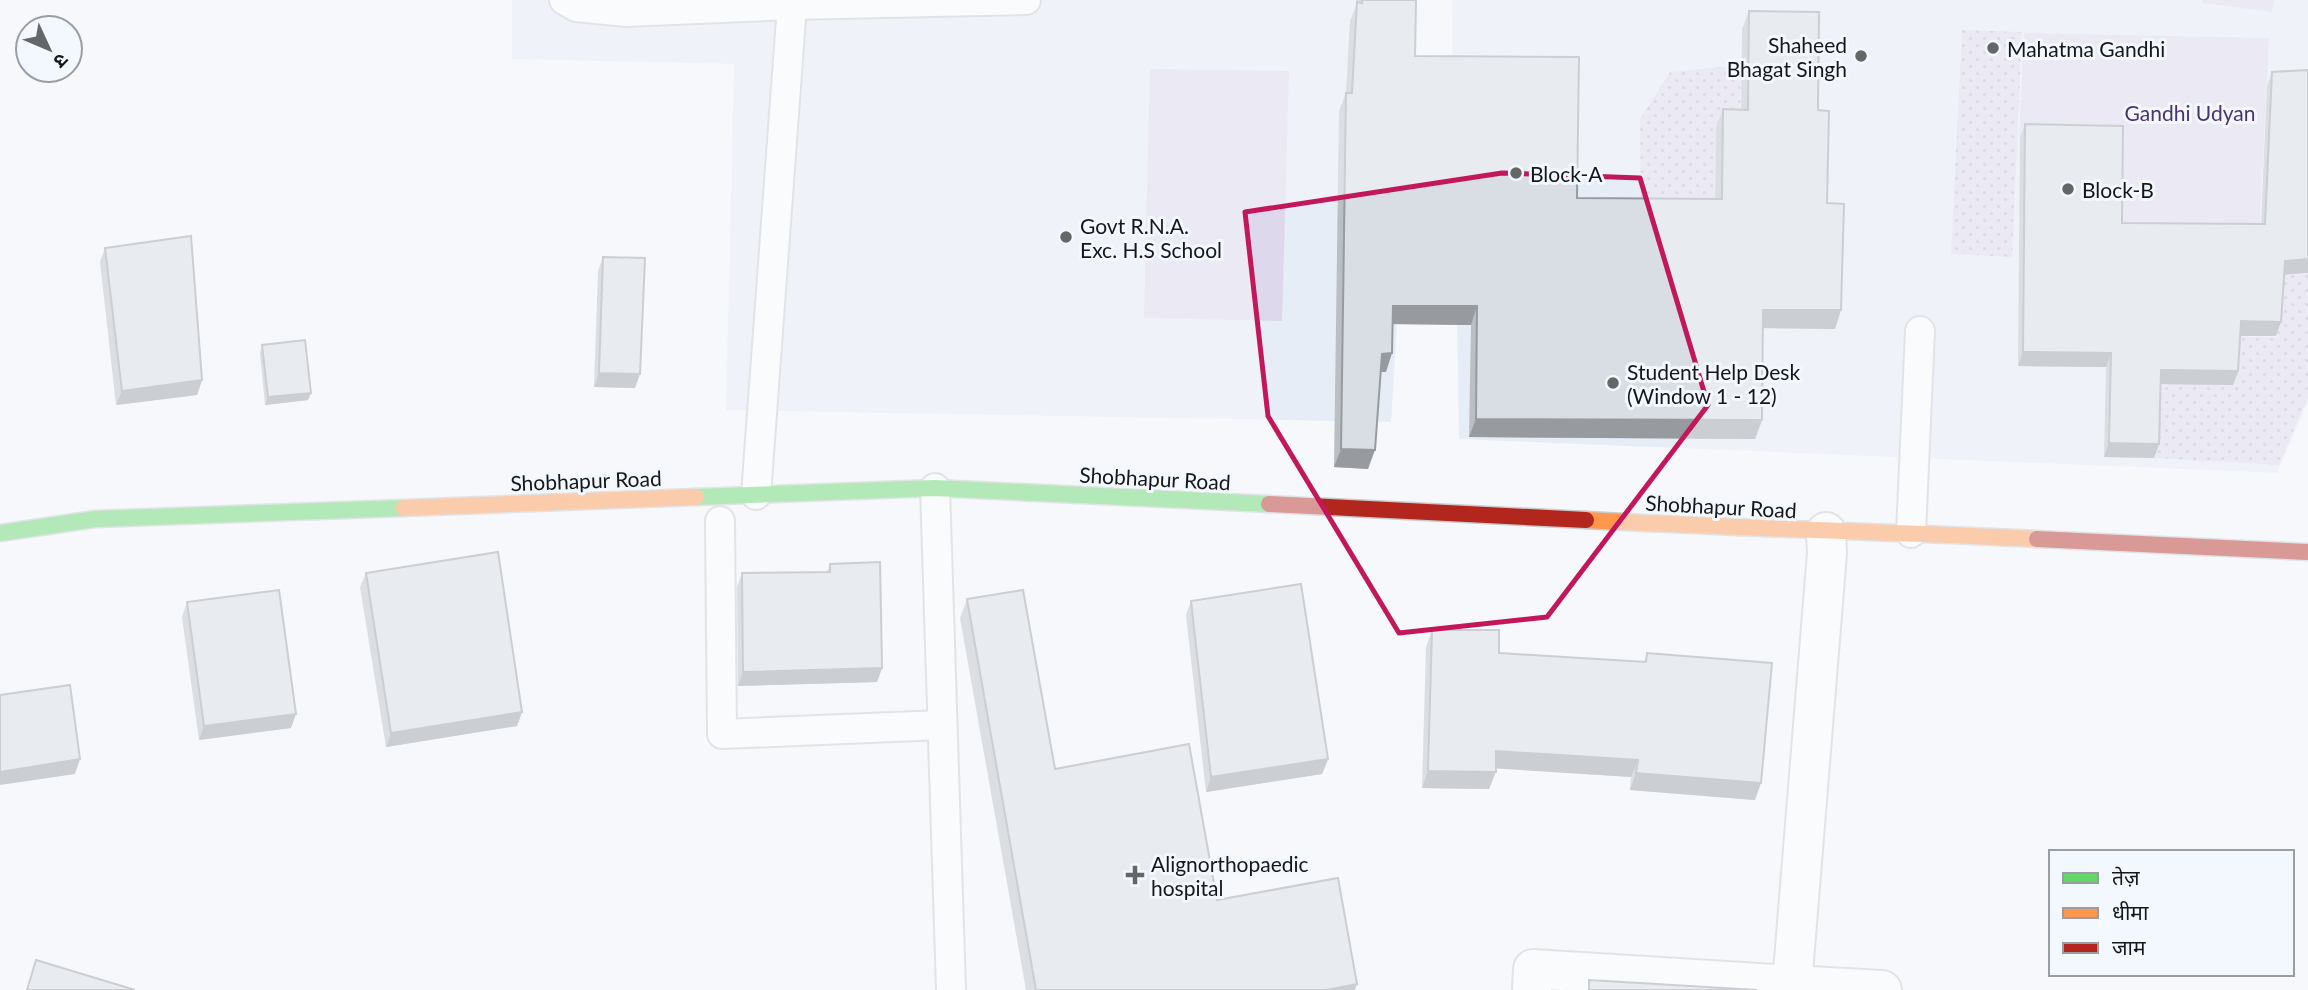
<svg xmlns="http://www.w3.org/2000/svg" width="2308" height="990" font-family="Lato,'Noto Sans Devanagari',sans-serif">
	<style>
		.built { fill: #e7edf6 }
		.grass { fill: url(#grass-dots) }
		.garden { fill: #ddd8eb }
		.lines { fill: none; stroke-linecap: round; stroke-linejoin: round }
		.lane-casing { stroke: #cacbce; stroke-width: 32 }
		.street-casing { stroke: #cacbce; stroke-width: 42 }
		.fast-casing { stroke: #cacbce; stroke-width: 19 }
		.slow-casing { stroke: #cacbce; stroke-width: 19 }
		.jam-casing { stroke: #cacbce; stroke-width: 19 }
		.lane { stroke: #fefefe; stroke-width: 28 }
		.street { stroke: #fefefe; stroke-width: 38 }
		.fast { stroke: #63d668; stroke-width: 16 }
		.slow { stroke: #ff974d; stroke-width: 16 }
		.jam { stroke: #b3261e; stroke-width: 16 }
		.wall { fill: #babfc3 }
		.shaded-wall { fill: #979b9f }
		.building { fill: #d8dee3; stroke: #979b9f; stroke-width: 2 }
		.marked { fill: none; stroke: #c2185b; stroke-width: 5; stroke-linejoin: round }
		.poi-dot { fill: #646668; stroke: #f3f7fe; stroke-width: 2.5 }
		.labels { text-anchor: middle; dominant-baseline: central; stroke-width: 6; stroke-linejoin: round; paint-order: stroke }
		.poi-label { font-size: 21px; fill: #151719; stroke: #f3f7fe; text-anchor: start }
		.park-label { font-size: 21px; fill: #4c336f; stroke: #f3f7fe }
		.street-label { font-size: 21px; fill: #151719; stroke: #f3f7fe }
	</style>
	<defs>
		<pattern id="grass-dots" width="8" height="8" patternUnits="userSpaceOnUse" patternTransform="scale(1.75)"><rect width="8" height="8" fill="#ddd8eb"/><path d="M2 2h.1M6 6h.1" fill="none" stroke="#bdb9c9" stroke-width="1.8" stroke-linecap="round"/></pattern>
	</defs>
	<rect width="100%" height="100%" fill="#f6f8fb"/>
	<g class="built">
		<path d="M512 0H1417L1391 422 726 410 734 64 512 59Z"/>
		<path d="M1452 0H2308V402L2277 473 1459 439Z"/>
	</g>
	<g class="grass">
		<path d="M1962 30 2022 32 2012 257 1951 254Z"/>
		<path d="M1741 65 1740 127 1716 128 1714 217H1641L1640 119 1670 72Z"/>
		<path d="M2308 274V397L2279 465 2155 458 2168 337H2277L2280 275Z"/>
	</g>
	<g class="garden">
		<path d="M2203 0H2274L2272 12 2202 3Z"/>
		<path d="M2024 33 2269 38 2259 237 2118 236 2119 140 2019 138Z"/>
		<path d="M1150 69 1289 71 1282 321 1144 318Z"/>
	</g>
	<g class="lines">
		<g class="lane-casing">
			<g id="lane">
				<path d="M564 0 576 7 626 12 792 5"/>
				<path d="M935 488 951 990"/>
				<path d="M756 495 792 5 1026 0"/>
				<path d="M720 521 722 734 942 725"/>
				<path d="M1911 533 1920 331"/>
			</g>
		</g>
		<g class="street-casing">
			<g id="street">
				<path d="M1826 532 1827 553 1792 985 1882 990"/>
				<path d="M1532 990 1533 969 1792 985V990"/>
			</g>
		</g>
		<g class="fast-casing">
			<g id="fast">
				<path d="M696 497 935 488 1269 504"/>
				<path d="M0 533 95 519 404 508"/>
			</g>
		</g>
		<g class="slow-casing">
			<g id="slow">
				<path d="M404 508 696 497"/>
				<path d="M1586 520C1736 528 1887 532 2037 539"/>
			</g>
		</g>
		<g class="jam-casing">
			<g id="jam">
				<path d="M1269 504 1586 520"/>
				<path d="M2037 539 2308 552"/>
			</g>
		</g>
		<use href="#lane" class="lane"/>
		<use href="#street" class="street"/>
		<use href="#fast" class="fast"/>
		<use href="#slow" class="slow"/>
		<use href="#jam" class="jam"/>
	</g>
	<g class="wall">
		<path d="M1356 0H1416L1415 56 1577 198 1715 199 1716 128 1723 109 1741 110 1742 29 1749 11 1818 110 1827 203 1841 310 1835 329 1763 328 1762 420 1755 439 1469 437 1471 325 1393 324 1386 372H1380L1368 469 1334 467 1339 111 1346 93 1350 21 1356 6Z"/>
		<path d="M2272 72 2284 274 2276 336H2240L2238 371 2233 385 2161 384 2159 444 2154 458 2104 457 2106 367 2018 366 2020 138 2025 124 2122 223 2261 224 2267 86Z"/>
		<path d="M105 248 202 380 197 395 116 405 100 262Z"/>
		<path d="M603 257 635 388 594 387 598 271Z"/>
		<path d="M262 345 311 393 308 400 265 405 260 353Z"/>
		<path d="M830 564 882 668 877 682 738 686 737 587 742 573 827 572Z"/>
		<path d="M366 573 522 712 517 726 386 747 360 587Z"/>
		<path d="M967 599 1055 769 1217 900 1355 990H1026L960 618Z"/>
		<path d="M1191 601 1328 759 1322 774 1206 792 1186 615Z"/>
		<path d="M187 602 291 728 199 740 182 617Z"/>
		<path d="M1432 630 1499 653 1644 662 1647 653 1755 800 1630 790 1631 777 1496 768 1489 789 1422 788 1426 647Z"/>
	</g>
	<g class="shaded-wall">
		<path d="M2308 259V273L2279 275 2285 261Z"/>
		<path d="M1393 306H1477L1471 325 1386 324Z"/>
		<path d="M1763 310H1841L1835 329 1757 328Z"/>
		<path d="M2241 321 2281 322 2276 336H2236Z"/>
		<path d="M2023 352 2111 353 2106 367 2018 366Z"/>
		<path d="M1392 353 1386 372H1375L1382 354Z"/>
		<path d="M2161 370 2238 371 2233 385 2156 384Z"/>
		<path d="M599 373 640 374 635 388 594 387Z"/>
		<path d="M202 380 197 395 116 405 122 391Z"/>
		<path d="M311 393 308 400 265 405 268 397Z"/>
		<path d="M1476 419 1762 420 1755 439 1469 437Z"/>
		<path d="M2109 443 2159 444 2154 458 2104 457Z"/>
		<path d="M1341 449 1375 450 1368 469 1334 467Z"/>
		<path d="M882 668 877 682 738 686 743 672Z"/>
		<path d="M522 712 517 726 386 747 391 733Z"/>
		<path d="M296 714 291 728 199 740 204 726Z"/>
		<path d="M1496 751 1638 760 1631 777 1490 768Z"/>
		<path d="M80 759 75 774 0 785V772Z"/>
		<path d="M1328 759 1322 774 1206 792 1211 777Z"/>
		<path d="M1428 771 1496 772 1489 789 1422 788Z"/>
		<path d="M1636 773 1761 783 1755 800 1630 790Z"/>
		<path d="M1357 984 1355 990H1326Z"/>
	</g>
	<g class="building">
		<path d="M1362 0H1416L1415 56 1579 57 1577 198 1722 199 1723 109 1748 110 1749 11 1819 12 1818 110 1829 111 1827 203 1844 204 1841 310H1763L1762 420 1476 419 1477 306H1393L1392 353 1382 354 1375 450 1341 449 1346 93H1352L1357 2 1362 3Z"/>
		<path d="M2308 70V259L2285 261 2281 322 2241 321 2238 371 2161 370 2159 444 2109 443 2111 353 2023 352 2025 124 2123 126 2122 223 2265 224 2272 72Z"/>
		<path d="M191 236 202 380 122 391 105 248Z"/>
		<path d="M603 257 645 258 640 374 599 373Z"/>
		<path d="M305 340 311 393 268 397 262 345Z"/>
		<path d="M498 552 522 712 391 733 366 573Z"/>
		<path d="M880 562 882 668 743 672 742 573 830 572V564Z"/>
		<path d="M1301 584 1328 759 1211 777 1191 601Z"/>
		<path d="M279 590 296 714 204 726 187 602Z"/>
		<path d="M1023 590 1055 769 1189 744 1217 900 1338 878 1357 984 1326 990H1036L967 599Z"/>
		<path d="M1432 630H1499V653L1646 662 1647 653 1772 663 1761 783 1636 773 1638 760 1496 751V772L1428 771Z"/>
		<path d="M70 685 80 759 0 772V695Z"/>
		<path d="M36 960 135 990H27Z"/>
		<path d="M1589 980 1757 990H1589Z"/>
	</g>
	<path d="M0 0H2308V990H0ZM1502 173 1640 178 1708 405 1547 617 1399 633 1268 416 1245 212Z" fill="#f6f8fb" fill-opacity=".55" fill-rule="evenodd"/>
	<path class="marked" d="M1502 173 1640 178 1708 405 1547 617 1399 633 1268 416 1245 212Z"/>
	<g class="poi-dot">
		<circle cx="1993" cy="48" r="7"/>
		<circle cx="1861" cy="56" r="7"/>
		<circle cx="1516" cy="173" r="7"/>
		<circle cx="2068" cy="189" r="7"/>
		<circle cx="1066" cy="237" r="7"/>
		<circle cx="1613" cy="383" r="7"/>
		<path d="M1131.5 864.5h7v7h7v7h-7v7h-7v-7h-7v-7h7z"/>
	</g>
	<g class="labels">
		<g class="poi-label">
			<text x="1847" y="44" text-anchor="end">Shaheed<tspan x="1847" dy="24">Bhagat Singh</tspan></text>
			<text x="2007" y="48">Mahatma Gandhi</text>
			<text x="1530" y="173">Block-A</text>
			<text x="2082" y="189">Block-B</text>
			<text x="1080" y="225">Govt R.N.A.<tspan x="1080" dy="24">Exc. H.S School</tspan></text>
			<text x="1627" y="371">Student Help Desk<tspan x="1627" dy="24">(Window 1 - 12)</tspan></text>
			<text x="1151" y="863">Alignorthopaedic<tspan x="1151" dy="24">hospital</tspan></text>
		</g>
		<g class="park-label">
			<text x="2190" y="112">Gandhi Udyan</text>
		</g>
		<g class="street-label">
			<text transform="translate(1155 478) rotate(3)">Shobhapur Road</text>
			<text transform="translate(586 480) rotate(-2)">Shobhapur Road</text>
			<text transform="translate(1721 506) rotate(3)">Shobhapur Road</text>
		</g>
	</g>
	<rect x="2049" y="850" width="245" height="126" fill="#f3f7fe" stroke="#9a9da2" stroke-width="2"/>
	<rect x="2063" y="873" width="35" height="10" fill="#63d668" stroke="#9a9da2" stroke-width="2"/>
	<text x="2112" y="885" font-size="21" fill="#151719">तेज़</text>
	<rect x="2063" y="908" width="35" height="10" fill="#ff974d" stroke="#9a9da2" stroke-width="2"/>
	<text x="2112" y="920" font-size="21" fill="#151719">धीमा</text>
	<rect x="2063" y="943" width="35" height="10" fill="#b3261e" stroke="#9a9da2" stroke-width="2"/>
	<text x="2112" y="955" font-size="21" fill="#151719">जाम</text>
	<g transform="translate(49 49) rotate(134)"><circle r="33" fill="#f3f7fe" stroke="#9a9da2" stroke-width="2"/>
	<path d="M0-5L12 26L0 18L-12 26Z" fill="#646668"/>
	<text y="-10" font-size="19" font-weight="bold" text-anchor="middle" fill="#151719">उ</text>
	</g>
</svg>
